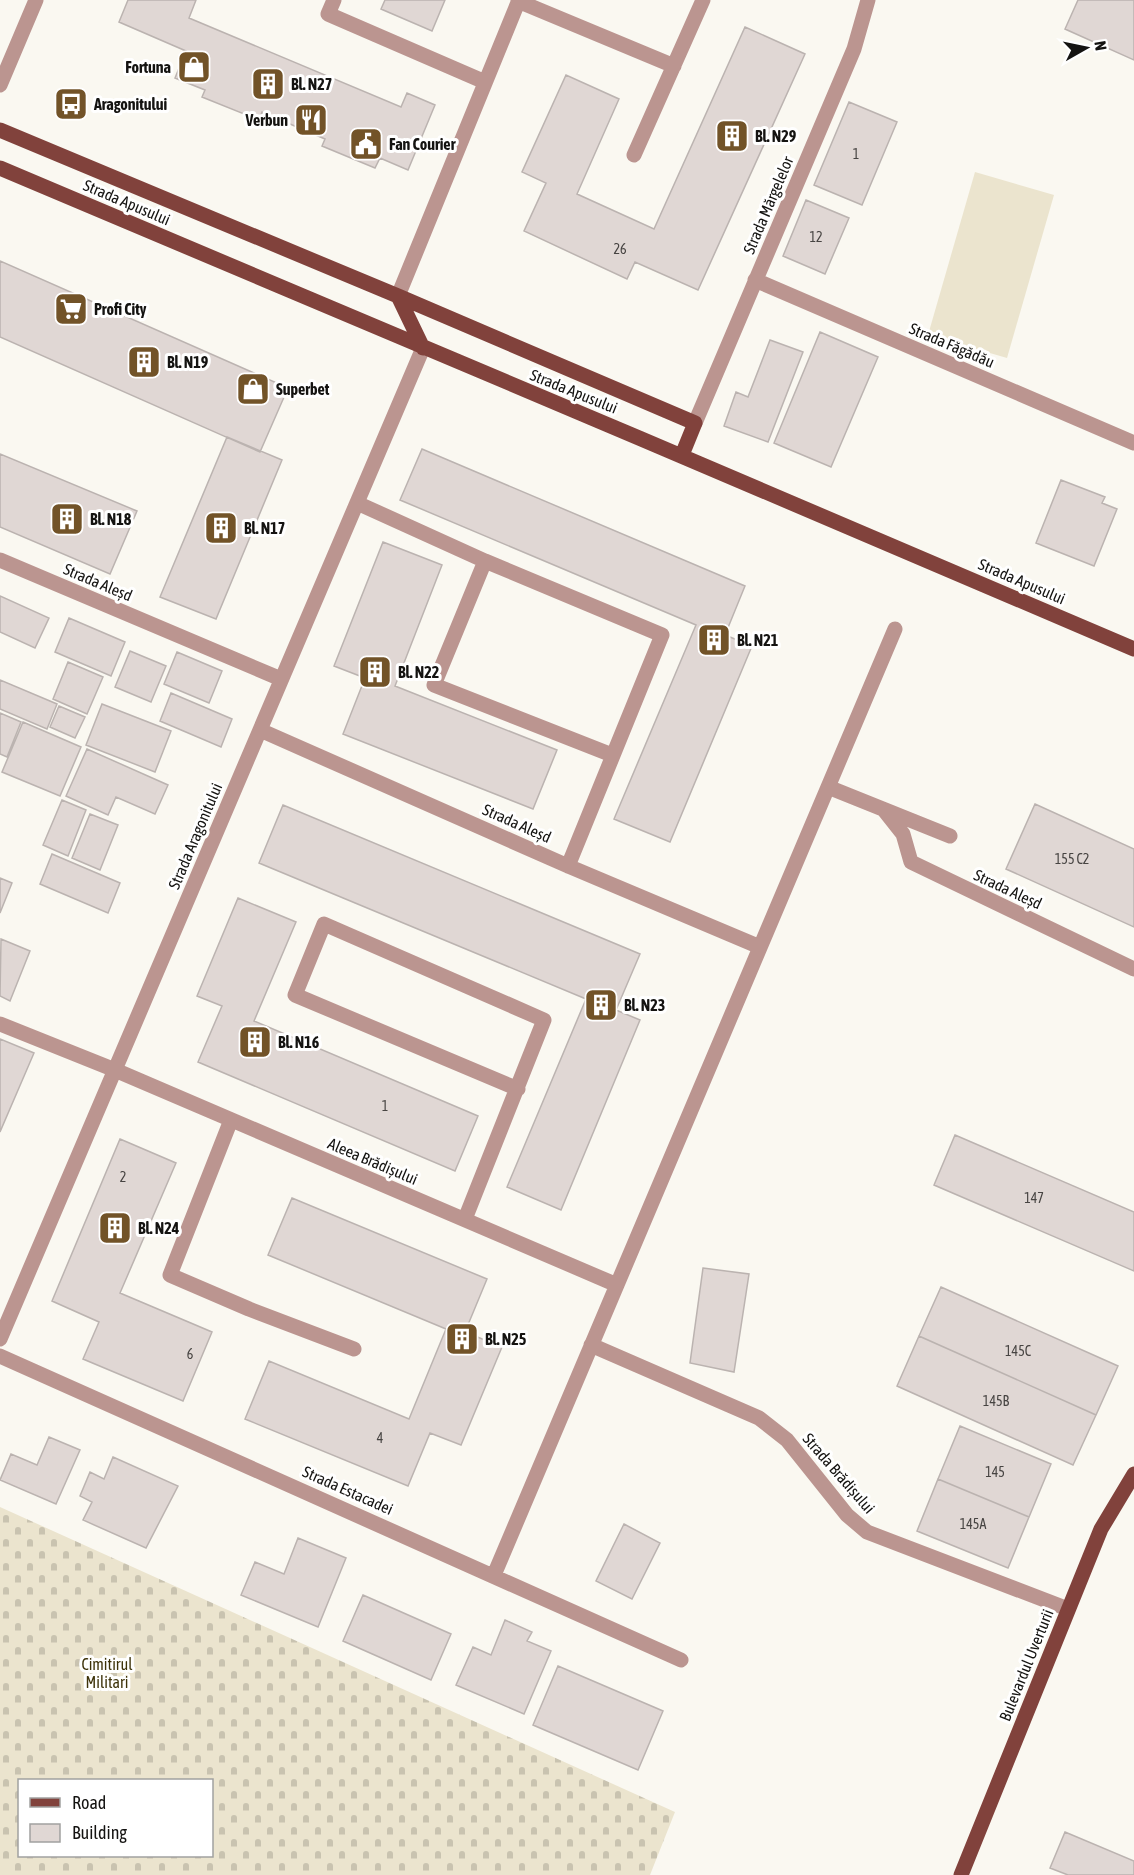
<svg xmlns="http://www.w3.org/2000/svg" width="1134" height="1875" font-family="'Asap Condensed',sans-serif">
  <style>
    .cemetery { fill: url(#cemetery-stones); fill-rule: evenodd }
    .garden { fill: #ebe4ce }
    .building { fill: #e0d7d4; stroke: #bbb3b0; stroke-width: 1.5 }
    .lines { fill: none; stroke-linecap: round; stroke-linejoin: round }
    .minor { stroke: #bb9590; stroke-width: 15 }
    .major { stroke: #81423c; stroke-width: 15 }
    .labels { text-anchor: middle; stroke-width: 6; stroke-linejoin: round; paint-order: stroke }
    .number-label { font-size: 14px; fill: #474442 }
    .poi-label { font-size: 16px; font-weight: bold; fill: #141311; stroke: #fff; text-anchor: start }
    .street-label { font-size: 16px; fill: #141311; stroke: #fff }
    .park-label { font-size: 16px; fill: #3d3209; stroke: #fff }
  </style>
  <defs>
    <pattern id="cemetery-stones" width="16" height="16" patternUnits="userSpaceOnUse" patternTransform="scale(1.5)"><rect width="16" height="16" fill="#ebe4ce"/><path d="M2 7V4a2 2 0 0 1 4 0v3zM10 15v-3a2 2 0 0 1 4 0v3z" fill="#c9c3b0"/></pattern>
  </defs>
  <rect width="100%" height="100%" fill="#faf8f1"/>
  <path class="cemetery" d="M0,1507L675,1812L650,1875H0ZM20,1780H212V1856H20Z"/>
  <path class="garden" d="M975,172L1054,195L1007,358L928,335Z"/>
  <path class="building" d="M128,0H196L189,18L401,107L407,93L435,105L408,170L380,158L375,168L322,146L325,139L262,112L259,120L202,97L205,90L175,78L186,51L119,22Z
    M385,0H445L432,31L381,9Z
    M1078,0H1134V60L1065,29Z
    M745,27L805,54L698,290L635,262L627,279L524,231L546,183L522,172L566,75L619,99L577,194L654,229Z
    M849,102L897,122L862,205L814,185Z
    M806,200L849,218L825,274L783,256Z
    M0,261L288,388L260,452L0,337Z
    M820,332L878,357L831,467L774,443Z
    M770,340L803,352L768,442L724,426L736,392L748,397Z
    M227,437L282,460L216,619L160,597Z
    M422,449L745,586L725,635L752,646L670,842L614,819L696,625L400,500Z
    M0,454L137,511L110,574L0,527Z
    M1061,480L1105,497L1102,503L1117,509L1094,566L1036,543Z
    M383,542L442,565L395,686L557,750L533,809L343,734L365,678L334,666Z
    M0,596L49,618L35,648L0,632Z
    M69,618L125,642L111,676L55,652Z
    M130,651L166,666L151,702L115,687Z
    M177,652L222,671L209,703L164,684Z
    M68,662L103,677L87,714L53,699Z
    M0,680L57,704L47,729L0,709Z
    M171,693L232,719L221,747L160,721Z
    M102,704L171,731L155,772L86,745Z
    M59,706L85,717L75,738L50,727Z
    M0,713L21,722L7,757L0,754Z
    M23,722L81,747L60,796L2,772Z
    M87,749L168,785L155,814L116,797L108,815L66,796Z
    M62,800L86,810L68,856L43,845Z
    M1035,804L1134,849V927L1006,869Z
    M283,805L640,954L616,1010L640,1020L561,1210L507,1187L586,999L259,863Z
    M90,814L118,825L100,870L72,858Z
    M52,854L120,883L108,913L40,884Z
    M0,878L12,883L0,913Z
    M238,898L296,922L254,1021L478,1116L455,1171L198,1062L222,1006L197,996Z
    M1,939L30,951L10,1001L0,996Z
    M0,1039L34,1053L0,1132Z
    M955,1135L1134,1212V1271L934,1185Z
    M120,1139L176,1163L120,1293L212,1332L183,1401L83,1359L99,1322L52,1301Z
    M292,1198L487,1279L465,1332L502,1347L461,1445L430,1433L408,1486L245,1419L269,1361L409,1419L446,1329L268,1255Z
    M703,1268L749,1274L734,1372L690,1363Z
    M941,1287L1118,1366L1096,1415L919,1336Z
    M919,1336L1096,1415L1073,1465L897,1386Z
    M960,1426L1051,1464L1029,1517L938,1479Z
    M49,1437L80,1450L56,1504L0,1480L11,1454L37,1465Z
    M113,1457L178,1486L146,1548L83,1520L92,1502L80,1496L90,1472L104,1479Z
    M938,1479L1029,1517L1008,1568L917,1531Z
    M624,1524L660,1543L632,1599L596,1581Z
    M298,1538L346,1558L318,1627L241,1595L255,1562L284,1574Z
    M363,1595L451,1634L431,1680L343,1641Z
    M505,1620L532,1632L527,1641L551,1651L524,1714L456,1685L473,1647L491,1655Z
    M558,1666L663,1711L638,1770L533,1725Z
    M1065,1832L1134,1861V1875H1068L1050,1868Z"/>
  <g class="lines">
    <path class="minor" d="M334,0L328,14L485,82
      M518,1L674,66
      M0,85L36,0
      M634,155L703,0
      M755,280L1134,443
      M398,296L519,0
      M695,423L854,49L868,0
      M357,503L485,561L662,635L568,866
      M0,560L281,679
      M485,561L434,685L612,755
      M260,730L568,866L760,947
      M828,787L950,836
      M884,810L903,834L911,862L1134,969
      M0,1024L115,1070L617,1285
      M231,1120L170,1275L249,1309L354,1349
      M465,1219L544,1020L324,924L295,995L518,1089
      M0,1339L423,348
      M591,1345L759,1418L787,1440L847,1515L867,1532L1068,1609
      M0,1356L681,1660
      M494,1575L895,629"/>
    <path class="major" d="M0,130L398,296L695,423L682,455
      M0,168C378,329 757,486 1134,649
      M398,296L423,348
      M961,1875L1101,1529L1134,1474"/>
  </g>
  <defs>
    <symbol id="shop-square" viewBox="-11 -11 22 22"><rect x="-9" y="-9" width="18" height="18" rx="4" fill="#725328" stroke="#fff"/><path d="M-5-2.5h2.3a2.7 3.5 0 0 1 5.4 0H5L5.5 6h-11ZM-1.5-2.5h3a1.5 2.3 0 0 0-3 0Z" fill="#fff"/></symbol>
    <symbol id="building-square" viewBox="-11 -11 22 22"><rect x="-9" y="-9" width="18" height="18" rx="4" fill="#725328" stroke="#fff"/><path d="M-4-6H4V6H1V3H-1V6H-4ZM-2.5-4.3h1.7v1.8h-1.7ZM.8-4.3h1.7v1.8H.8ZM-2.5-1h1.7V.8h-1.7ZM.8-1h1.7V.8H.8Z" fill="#fff"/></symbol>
    <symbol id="bus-square" viewBox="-11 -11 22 22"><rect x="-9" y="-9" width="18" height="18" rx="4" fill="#725328" stroke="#fff"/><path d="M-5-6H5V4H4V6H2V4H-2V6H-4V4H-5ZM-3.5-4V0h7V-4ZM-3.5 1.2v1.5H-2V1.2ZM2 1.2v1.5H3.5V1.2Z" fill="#fff"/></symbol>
    <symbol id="restaurant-square" viewBox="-11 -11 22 22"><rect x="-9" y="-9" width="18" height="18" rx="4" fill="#725328" stroke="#fff"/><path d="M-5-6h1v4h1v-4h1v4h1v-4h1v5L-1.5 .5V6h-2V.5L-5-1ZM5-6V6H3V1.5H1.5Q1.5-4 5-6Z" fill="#fff"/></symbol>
    <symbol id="civic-square" viewBox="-11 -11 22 22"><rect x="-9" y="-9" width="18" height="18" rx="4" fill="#725328" stroke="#fff"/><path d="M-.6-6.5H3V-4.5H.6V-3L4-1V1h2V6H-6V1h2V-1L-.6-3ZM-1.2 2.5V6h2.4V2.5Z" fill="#fff"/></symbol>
    <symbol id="supermarket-square" viewBox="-11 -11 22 22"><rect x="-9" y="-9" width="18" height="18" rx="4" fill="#725328" stroke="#fff"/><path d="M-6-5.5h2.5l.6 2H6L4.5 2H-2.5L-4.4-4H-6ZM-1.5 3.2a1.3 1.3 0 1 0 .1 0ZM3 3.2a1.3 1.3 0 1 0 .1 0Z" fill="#fff"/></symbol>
  </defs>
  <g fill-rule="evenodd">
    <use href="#shop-square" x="175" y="48" width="38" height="38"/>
    <use href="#building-square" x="249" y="65" width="38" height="38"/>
    <use href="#bus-square" x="52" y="85" width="38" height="38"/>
    <use href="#restaurant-square" x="292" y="101" width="38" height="38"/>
    <use href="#building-square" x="713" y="117" width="38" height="38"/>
    <use href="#civic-square" x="347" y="125" width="38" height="38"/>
    <use href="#supermarket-square" x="52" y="290" width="38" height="38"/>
    <use href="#building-square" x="125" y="343" width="38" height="38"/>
    <use href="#shop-square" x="234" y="370" width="38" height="38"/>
    <use href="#building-square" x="48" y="500" width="38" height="38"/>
    <use href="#building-square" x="202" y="509" width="38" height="38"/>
    <use href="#building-square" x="695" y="621" width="38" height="38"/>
    <use href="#building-square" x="356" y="653" width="38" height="38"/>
    <use href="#building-square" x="582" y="986" width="38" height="38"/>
    <use href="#building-square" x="236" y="1023" width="38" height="38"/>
    <use href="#building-square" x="96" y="1209" width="38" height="38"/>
    <use href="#building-square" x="443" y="1320" width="38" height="38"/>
  </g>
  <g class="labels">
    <g class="number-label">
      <text x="856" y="159">1</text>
      <text x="816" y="242">12</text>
      <text x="620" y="254">26</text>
      <text x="1072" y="864">155 C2</text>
      <text x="385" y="1111">1</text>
      <text x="123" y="1182">2</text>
      <text x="1034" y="1203">147</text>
      <text x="1018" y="1356">145C</text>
      <text x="190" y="1359">6</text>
      <text x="996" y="1406">145B</text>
      <text x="380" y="1443">4</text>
      <text x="995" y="1477">145</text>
      <text x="973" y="1529">145A</text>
    </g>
    <g class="poi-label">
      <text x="171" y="73" text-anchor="end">Fortuna</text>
      <text x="291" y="90">Bl. N27</text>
      <text x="94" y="110">Aragonitului</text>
      <text x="288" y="126" text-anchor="end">Verbun</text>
      <text x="755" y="142">Bl. N29</text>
      <text x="389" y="150">Fan Courier</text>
      <text x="94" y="315">Profi City</text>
      <text x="167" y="368">Bl. N19</text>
      <text x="276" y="395">Superbet</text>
      <text x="90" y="525">Bl. N18</text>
      <text x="244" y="534">Bl. N17</text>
      <text x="737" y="646">Bl. N21</text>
      <text x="398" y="678">Bl. N22</text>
      <text x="624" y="1011">Bl. N23</text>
      <text x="278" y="1048">Bl. N16</text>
      <text x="138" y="1234">Bl. N24</text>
      <text x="485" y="1345">Bl. N25</text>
    </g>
    <g class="street-label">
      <text transform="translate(127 202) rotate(23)" y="6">Strada Apusului</text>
      <text transform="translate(768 205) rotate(-67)" y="6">Strada Mărgelelor</text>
      <text transform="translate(952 345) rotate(23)" y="6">Strada Făgădău</text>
      <text transform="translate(574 391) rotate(22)" y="6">Strada Apusului</text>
      <text transform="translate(1022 581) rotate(23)" y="6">Strada Apusului</text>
      <text transform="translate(98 582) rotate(23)" y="6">Strada Aleșd</text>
      <text transform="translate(517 823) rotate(24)" y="6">Strada Aleșd</text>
      <text transform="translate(195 836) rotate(-67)" y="6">Strada Aragonitului</text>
      <text transform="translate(1008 889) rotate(25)" y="6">Strada Aleșd</text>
      <text transform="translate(373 1161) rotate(23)" y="6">Aleea Brădișului</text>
      <text transform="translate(839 1473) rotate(49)" y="6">Strada Brădișului</text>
      <text transform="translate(348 1490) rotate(24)" y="6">Strada Estacadei</text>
      <text transform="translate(1026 1665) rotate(-68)" y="6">Bulevardul Uverturii</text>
    </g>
    <g class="park-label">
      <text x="107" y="1670">Cimitirul<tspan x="107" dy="18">Militari</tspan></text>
    </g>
  </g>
  <rect x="18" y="1779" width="195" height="78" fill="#ffffff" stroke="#a1a1a0" stroke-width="1.5"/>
  <rect x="30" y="1798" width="30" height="9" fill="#81423c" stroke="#a1a1a0" stroke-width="1.5"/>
  <text x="72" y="1809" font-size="18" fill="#141311">Road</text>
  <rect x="30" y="1824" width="30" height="18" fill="#e0d7d4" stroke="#a1a1a0" stroke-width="1.5"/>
  <text x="72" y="1839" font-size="18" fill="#141311">Building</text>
  <g transform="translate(1086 48) rotate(81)" stroke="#ffffff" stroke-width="4.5" paint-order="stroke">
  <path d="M0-4.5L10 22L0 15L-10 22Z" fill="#141311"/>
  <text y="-9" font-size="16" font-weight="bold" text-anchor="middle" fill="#141311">N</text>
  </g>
</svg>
